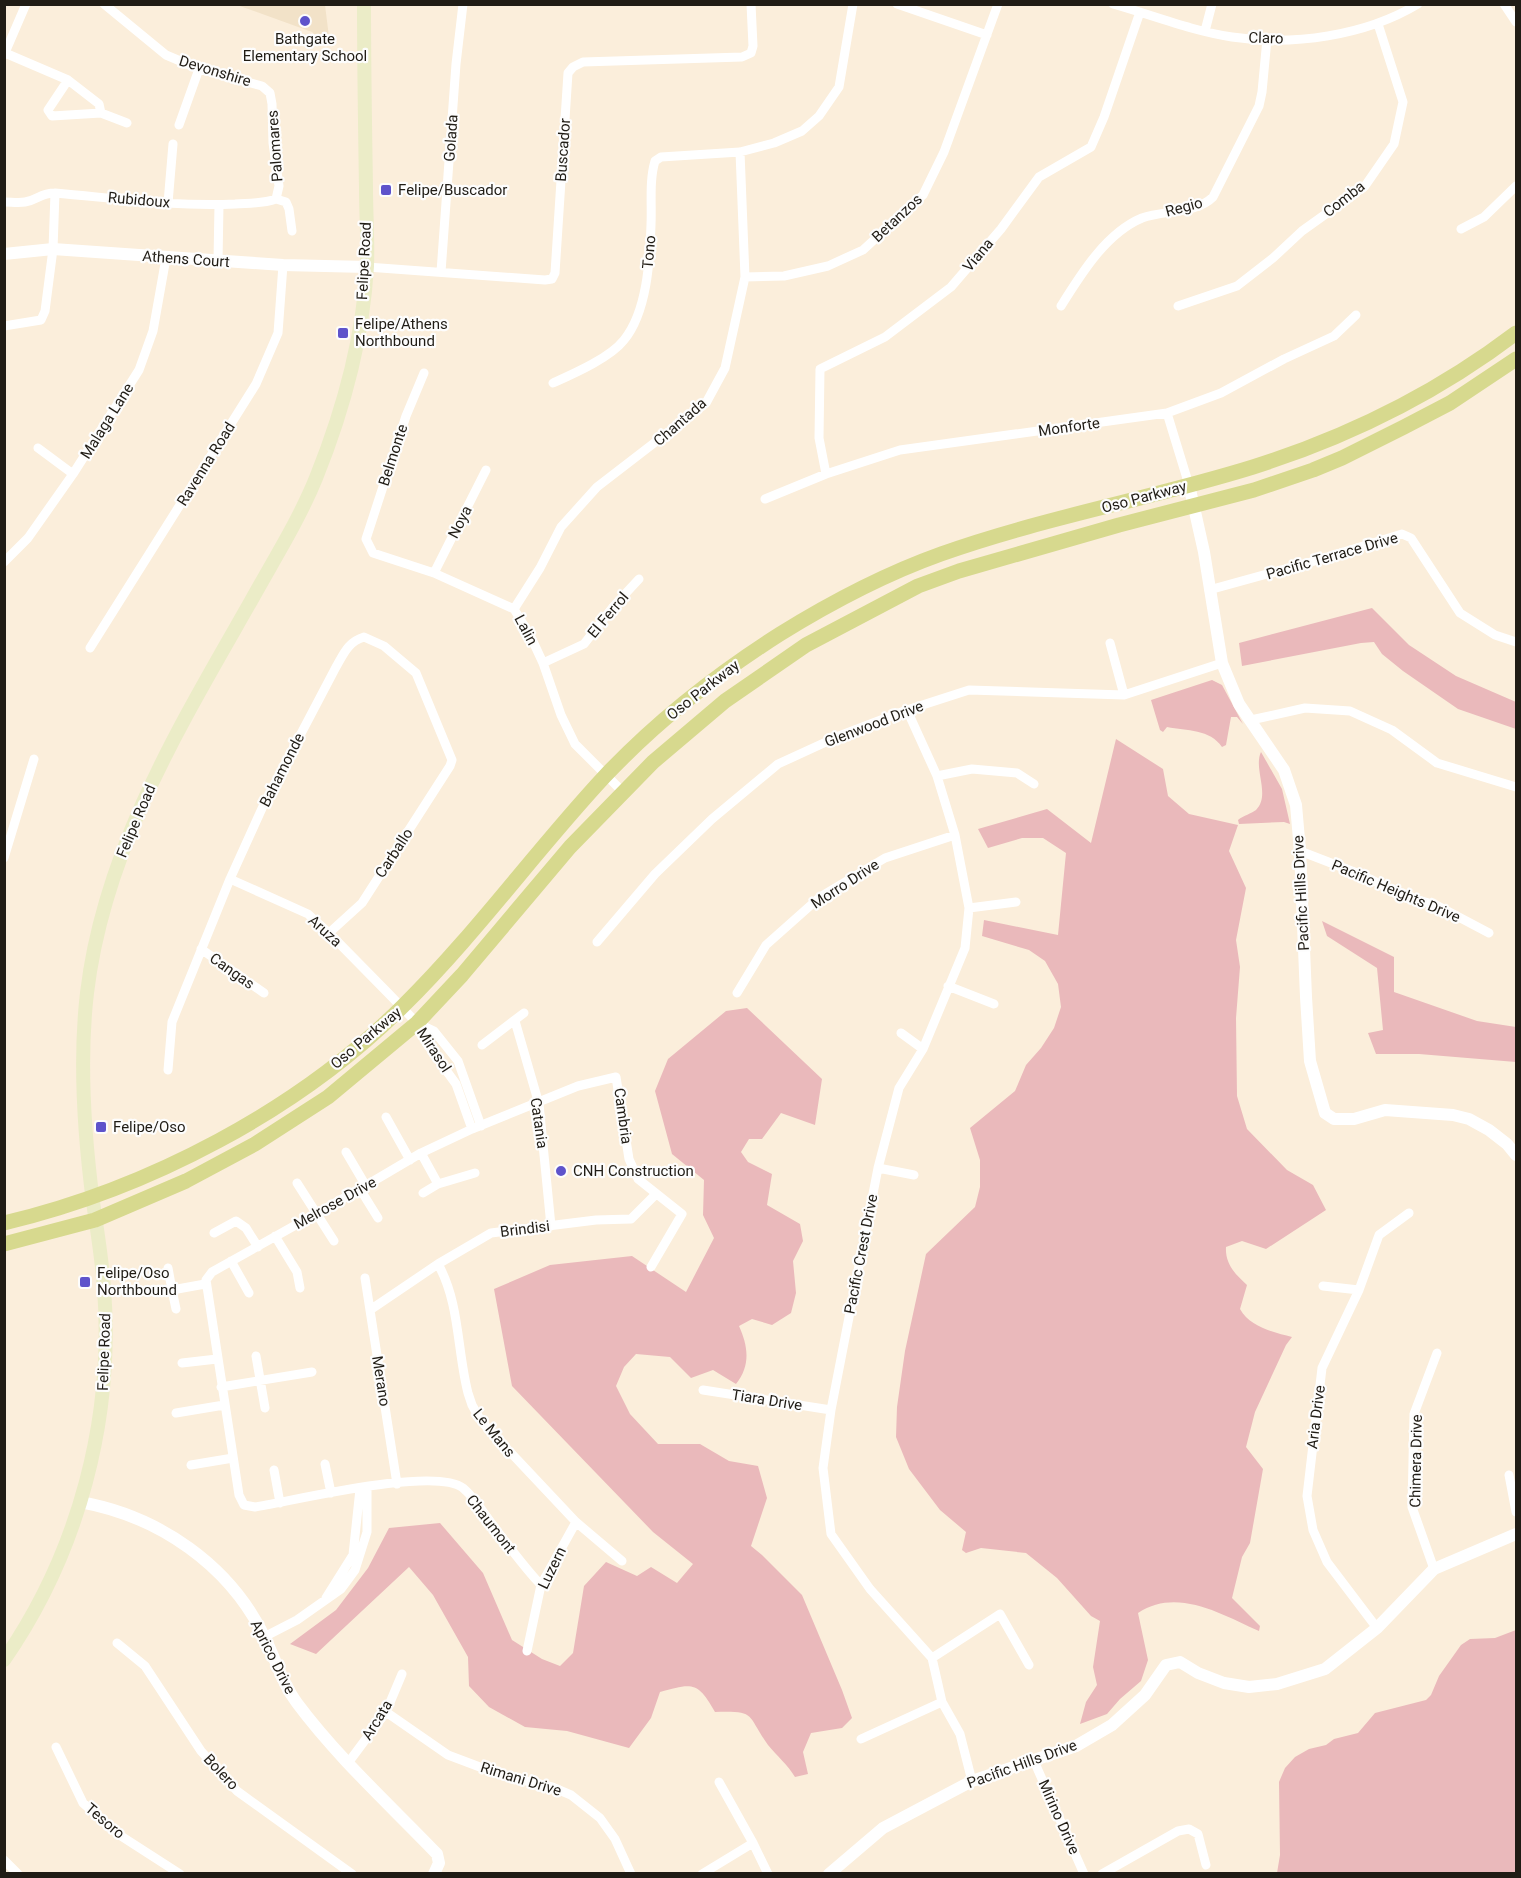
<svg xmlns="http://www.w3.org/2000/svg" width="1521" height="1878" font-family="Roboto,sans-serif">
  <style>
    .built { fill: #f2e2c8 }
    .green { fill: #eab9bb }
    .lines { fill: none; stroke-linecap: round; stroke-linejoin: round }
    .minor { stroke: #fff; stroke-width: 9 }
    .tertiary { stroke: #fff; stroke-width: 12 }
    .secondary { stroke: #ebecc7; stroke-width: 14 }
    .primary { stroke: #d7d98e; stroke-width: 15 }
    .poi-dot { fill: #5e53cb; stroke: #fdfdfd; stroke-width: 2 }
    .labels { text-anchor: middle; stroke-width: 4.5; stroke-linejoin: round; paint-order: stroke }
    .street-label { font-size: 15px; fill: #201c15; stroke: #fdfdfd }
    .poi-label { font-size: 15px; fill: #201c15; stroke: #fdfdfd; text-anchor: start }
  </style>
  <rect width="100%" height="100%" fill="#fbeedb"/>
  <path class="built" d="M237,5H325L329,37L319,39L312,32Z"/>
  <path class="green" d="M1372,608L1409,645L1456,676L1516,702V729L1458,709L1403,671L1382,654L1374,642L1361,643L1242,666L1239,643Z
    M1212,680L1222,685L1243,724L1237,717H1231L1226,745L1222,747C1210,729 1187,731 1167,727L1163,732L1160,730L1151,700Z
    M1116,739L1163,769L1168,796L1189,814L1238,825L1229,851L1246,888L1236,940L1240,967L1236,1018L1237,1096L1247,1129L1287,1170L1313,1185L1326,1210L1266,1249L1242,1241L1226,1247C1225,1264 1235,1274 1247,1285L1240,1309C1250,1327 1273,1332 1292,1337L1286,1345L1255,1412L1246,1447L1263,1469L1250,1543L1242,1557L1232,1598L1260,1626L1259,1631C1221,1614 1177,1587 1138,1613L1148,1660L1141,1681L1120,1699L1107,1714L1080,1724L1086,1702L1097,1685L1093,1667L1100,1621L1091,1616L1057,1578L1026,1553L981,1548L966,1553L962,1550L966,1532L940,1510L909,1469L896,1437L897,1407L905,1351L926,1254L975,1207L980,1187V1160L970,1128L1015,1091L1026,1065L1041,1048L1054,1028L1061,1007L1058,984L1045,961L1029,950L982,936L984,920L1058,935L1066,853L1043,838H1022L988,848L978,829L1047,809L1091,843Z
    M1261,752L1282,789L1290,824L1284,822L1239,824L1238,820C1244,815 1251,814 1256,810C1271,795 1253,769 1261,752Z
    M1322,921L1394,957V992L1477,1021L1516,1027V1062L1419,1054H1376L1368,1033L1383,1030L1377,968L1327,936Z
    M747,1008L822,1079L815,1125L781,1113L762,1139H749L741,1152L748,1162L772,1174L767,1205L800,1224L803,1241L793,1261L796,1293L791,1313L772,1325L752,1319L739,1326C748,1346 751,1365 736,1384L713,1370L691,1378L670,1357L636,1354L624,1367L616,1386L630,1414L658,1444H700L729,1461L758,1466L767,1498L751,1546L762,1555L802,1595L842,1690L852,1718L842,1728L811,1733L803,1752L808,1774L795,1777C788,1765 777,1756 768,1745C746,1714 757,1711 715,1712C698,1681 692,1683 660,1692L651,1718L629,1748L567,1731L525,1727L489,1707L469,1686L468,1657L433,1595L409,1567L316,1654L290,1644L336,1610L368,1568L389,1528L440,1523L483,1573L512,1640L542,1659L560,1666L573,1653L584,1586L606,1562L637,1576L651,1567L677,1583L693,1564L653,1532L512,1386L494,1289L550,1265L632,1256L686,1292L714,1238L703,1215L704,1180L672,1154L655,1091L668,1059L726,1011Z
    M1516,1630V1873H1277L1280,1855L1279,1782L1285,1768L1295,1757L1309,1749L1326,1745L1334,1739L1358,1733L1375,1713L1426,1700L1431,1695L1439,1676L1461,1645L1470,1639L1495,1638Z"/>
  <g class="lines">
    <path class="minor" d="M104,4L166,55L199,69L262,86L270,93L272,104L273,143L279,186L276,199
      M897,4L987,35
      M1113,4C1152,15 1192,31 1232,37C1293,46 1365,36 1418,4
      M1504,4L1516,22
      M1205,31L1212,4
      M5,53L68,80L99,104L101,113
      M4,55L26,4
      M68,80L48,110L52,116L101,113L127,123
      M179,125L199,69
      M276,199L286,202L289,209L292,231
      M4,202C11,202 19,203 25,202C38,200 40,193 55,193C114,198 174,207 235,204C249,203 262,204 276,199
      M168,203L173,144
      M1461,229L1484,217L1516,186
      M218,261L219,205
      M367,267L545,280L552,279L555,273L568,73L573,67L583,62L742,57L751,53L753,46L751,4
      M441,272L456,64L463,4
      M745,277L784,276L828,266L863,250L923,195L944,152L998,4
      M1061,306C1081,274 1106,233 1142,218C1164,210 1196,214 1213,197L1259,106L1262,92L1267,39
      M1178,306L1237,286L1273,258L1302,231L1365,186L1394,144L1403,102L1378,24
      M4,326L41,320L45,311L53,249L55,193
      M424,373L406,416L366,539L373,553L434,573L514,609L530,635L543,663L561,715L575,744L623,792
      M553,383C573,374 610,358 624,340C647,312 650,260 651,225C652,204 649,181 655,161L661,157L740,152L774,143L802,131L819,116L839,87L853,4
      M1167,413L1189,485
      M38,448L73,474
      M826,474L819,438L820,369L885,337L951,287L1001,229L1039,177L1091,147L1104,117L1140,12
      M765,499L826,474L900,450L1167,413L1221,393L1284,359L1334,336L1356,315
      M4,562L28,538L73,474L139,370L153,331L166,258
      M434,573L486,470
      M1209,590L1318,560L1402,534L1411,538L1460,613L1495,635L1516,642
      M514,609L540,568L561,527L597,487L706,403L725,368L745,277L740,152
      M1110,643L1124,695
      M90,648L256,384L278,333L283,265
      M543,663L584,644L613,607L639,579
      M907,710L937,776L955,835L969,908L965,948L923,1049L899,1088L878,1168L831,1410L823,1468L831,1534L870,1589L932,1658L942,1702L960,1734L972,1781
      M1251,720L1305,708L1350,711L1392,730L1437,763L1516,787
      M937,776L972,769L1017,773L1034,784
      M1300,851L1362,875L1404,896L1436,905L1489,933
      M4,858L34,759
      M230,879L308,914L329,933L388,993L417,1023L427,1044L456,1084L472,1129
      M969,908L1016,902
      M597,942L655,874L712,819L778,764L839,736L907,710L969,690L1124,695L1222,663
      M201,949L264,993
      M948,986L994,1004
      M737,993L766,945L820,897L885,858L955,835
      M515,1021L539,1104L551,1226
      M417,1023L434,1031L458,1061L481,1126
      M901,1033L923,1049
      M482,1045L524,1013
      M168,1070L172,1022L230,879L264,804L336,667C344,653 348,642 364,637L384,646L416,673L452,760L450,766L362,903L329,933
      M386,1117L410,1160
      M346,1152L366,1186
      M421,1153L438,1184L475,1173
      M878,1168L914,1175
      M297,1183L334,1241
      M360,1189L378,1218
      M423,1193L438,1184
      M214,1233L236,1221L246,1228L258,1247
      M275,1236L297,1272L300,1288
      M231,1261L249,1293
      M438,1264C460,1303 457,1351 468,1393L472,1405L481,1421L576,1522L622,1561
      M168,1268L172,1290
      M365,1278L397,1484
      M1323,1286L1359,1290
      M176,1309L172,1290L205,1284
      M370,1310L438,1264L491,1233L596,1220L631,1219L656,1194
      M256,1356L265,1408
      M182,1363L217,1359
      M221,1387L312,1372
      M703,1390L831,1410
      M176,1413L224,1405
      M325,1464L331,1493
      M191,1465L233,1458
      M274,1470L280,1503
      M1509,1475L1516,1512
      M1434,1569L1412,1507L1414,1414L1437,1353
      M541,1585C523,1566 508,1545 492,1524C483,1512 475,1498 463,1488C435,1466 293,1501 255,1507L244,1505L239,1495L206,1280L212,1272L360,1189L421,1153L472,1129L578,1086L616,1077L629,1159L638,1179L682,1214L651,1267
      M326,1598L353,1555L360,1489
      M1377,1628L1327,1562L1313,1530L1307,1496L1322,1368L1359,1290L1379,1235L1409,1213
      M264,1637L297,1620L341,1589L355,1570L367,1532V1488
      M117,1643L145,1666L201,1751L237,1791L352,1874
      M527,1651L541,1585L576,1522
      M932,1658L1000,1614L1029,1665
      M386,1712L448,1755L501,1775L552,1787L571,1795L600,1818L615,1839L631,1874
      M861,1739L942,1702
      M56,1747L83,1803L121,1836L180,1874
      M1034,1761L1084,1874
      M348,1763L386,1712L402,1674
      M719,1782L753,1843L768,1874
      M4,1860L18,1874
      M702,1874L753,1843
      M1102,1874L1178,1831L1189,1829L1198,1834L1206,1865"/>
    <path class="tertiary" d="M4,254L53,249L283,265L367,267
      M1189,485L1204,552L1222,663L1239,704L1284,770L1296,805L1300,851L1306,997L1310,1061L1325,1113L1334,1119H1354L1385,1110L1453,1115L1469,1119L1489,1130L1507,1144L1516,1155
      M80,1502C159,1516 230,1565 265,1638C276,1660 282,1683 297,1703C338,1758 390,1805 437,1854L439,1863L434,1874
      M829,1874L883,1828L972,1781L1076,1746L1112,1725L1145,1695L1166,1665L1180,1662L1198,1673L1224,1683L1249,1687L1277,1684L1325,1669L1377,1628L1434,1569L1516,1534"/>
    <path class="secondary" d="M4,1660C79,1552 114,1418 104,1288C102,1259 97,1230 93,1202C84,1133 79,1061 87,993C104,849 181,724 251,601C273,561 299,520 316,478C343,411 363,339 367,266C368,240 366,214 366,188C365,127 364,66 364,4"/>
    <path class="primary" d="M4,1223C148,1189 299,1110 403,1006C476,934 536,850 605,776C656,722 717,674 780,634C830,603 885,574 941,554C1042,518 1150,499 1253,467C1348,437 1437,393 1516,333
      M4,1244L95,1220L186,1181L255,1144L328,1097L417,1023L462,975L570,847L653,762L725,701L806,645L918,586L959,571L1119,525L1254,490L1313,470L1342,458L1404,427L1450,403L1516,359"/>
  </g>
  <g class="poi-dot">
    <circle cx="305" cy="21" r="6"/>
    <rect x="380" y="184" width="12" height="12" rx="3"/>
    <rect x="337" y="327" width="12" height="12" rx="3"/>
    <rect x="95" y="1121" width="12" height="12" rx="3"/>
    <circle cx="561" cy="1171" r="6"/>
    <rect x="79" y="1276" width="12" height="12" rx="3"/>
  </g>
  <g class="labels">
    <g class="street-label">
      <text transform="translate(1266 38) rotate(2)" y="5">Claro</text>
      <text transform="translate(215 71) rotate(17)" y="5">Devonshire</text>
      <text transform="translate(451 138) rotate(-86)" y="5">Golada</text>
      <text transform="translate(275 146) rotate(-94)" y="5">Palomares</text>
      <text transform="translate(563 150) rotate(-86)" y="5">Buscador</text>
      <text transform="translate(1344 199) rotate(-38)" y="5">Comba</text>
      <text transform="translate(139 200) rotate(5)" y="5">Rubidoux</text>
      <text transform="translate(1184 207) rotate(-15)" y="5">Regio</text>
      <text transform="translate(897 218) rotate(-43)" y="5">Betanzos</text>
      <text transform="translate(649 252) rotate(-85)" y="5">Tono</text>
      <text transform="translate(978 255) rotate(-50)" y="5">Viana</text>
      <text transform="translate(186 259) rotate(4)" y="5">Athens Court</text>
      <text transform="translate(364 261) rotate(-87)" y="5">Felipe Road</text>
      <text transform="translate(107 421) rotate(-58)" y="5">Malaga Lane</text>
      <text transform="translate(680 422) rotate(-41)" y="5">Chantada</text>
      <text transform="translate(1069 427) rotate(-8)" y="5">Monforte</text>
      <text transform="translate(393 455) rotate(-72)" y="5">Belmonte</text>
      <text transform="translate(206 464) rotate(-58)" y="5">Ravenna Road</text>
      <text transform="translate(1144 497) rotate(-15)" y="5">Oso Parkway</text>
      <text transform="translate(460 522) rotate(-63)" y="5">Noya</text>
      <text transform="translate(1332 556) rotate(-16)" y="5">Pacific Terrace Drive</text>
      <text transform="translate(608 615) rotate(-50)" y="5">El Ferrol</text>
      <text transform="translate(526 630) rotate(62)" y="5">Lalin</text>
      <text transform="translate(703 690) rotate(-38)" y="5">Oso Parkway</text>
      <text transform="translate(874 724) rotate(-21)" y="5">Glenwood Drive</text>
      <text transform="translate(282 770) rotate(-63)" y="5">Bahamonde</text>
      <text transform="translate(136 821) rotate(-67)" y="5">Felipe Road</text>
      <text transform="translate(394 853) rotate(-57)" y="5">Carballo</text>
      <text transform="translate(845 884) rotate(-33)" y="5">Morro Drive</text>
      <text transform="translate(1396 891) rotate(23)" y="5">Pacific Heights Drive</text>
      <text transform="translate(1301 893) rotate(-93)" y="5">Pacific Hills Drive</text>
      <text transform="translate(325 931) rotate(42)" y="5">Aruza</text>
      <text transform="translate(232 971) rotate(35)" y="5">Cangas</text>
      <text transform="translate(366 1038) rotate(-40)" y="5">Oso Parkway</text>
      <text transform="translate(434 1050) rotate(57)" y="5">Mirasol</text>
      <text transform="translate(623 1116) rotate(82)" y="5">Cambria</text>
      <text transform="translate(539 1123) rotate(82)" y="5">Catania</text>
      <text transform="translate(335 1203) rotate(-29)" y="5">Melrose Drive</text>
      <text transform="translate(525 1229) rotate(-7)" y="5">Brindisi</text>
      <text transform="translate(861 1254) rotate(-79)" y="5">Pacific Crest Drive</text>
      <text transform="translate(104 1352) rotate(-88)" y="5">Felipe Road</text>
      <text transform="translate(381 1381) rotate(81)" y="5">Merano</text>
      <text transform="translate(767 1400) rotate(9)" y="5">Tiara Drive</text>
      <text transform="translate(1316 1417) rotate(-83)" y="5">Aria Drive</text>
      <text transform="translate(494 1433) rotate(51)" y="5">Le Mans</text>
      <text transform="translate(1416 1461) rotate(-89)" y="5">Chimera Drive</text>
      <text transform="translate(491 1524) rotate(52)" y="5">Chaumont</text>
      <text transform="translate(552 1568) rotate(-64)" y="5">Luzern</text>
      <text transform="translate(273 1657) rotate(63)" y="5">Aprico Drive</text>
      <text transform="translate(377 1720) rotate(-58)" y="5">Arcata</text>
      <text transform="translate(1022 1764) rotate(-20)" y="5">Pacific Hills Drive</text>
      <text transform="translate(221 1772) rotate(47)" y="5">Bolero</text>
      <text transform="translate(521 1779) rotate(17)" y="5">Rimani Drive</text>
      <text transform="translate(1059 1817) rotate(66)" y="5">Mirino Drive</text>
      <text transform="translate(105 1821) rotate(40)" y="5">Tesoro</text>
    </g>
    <g class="poi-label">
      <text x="305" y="44" text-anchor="middle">Bathgate<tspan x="305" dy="17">Elementary School</tspan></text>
      <text x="398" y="195">Felipe/Buscador</text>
      <text x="355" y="329">Felipe/Athens<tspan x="355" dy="17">Northbound</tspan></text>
      <text x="113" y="1132">Felipe/Oso</text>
      <text x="573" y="1176">CNH Construction</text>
      <text x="97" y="1278">Felipe/Oso<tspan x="97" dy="17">Northbound</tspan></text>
    </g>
  </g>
  <rect width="1521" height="1878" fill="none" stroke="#201c15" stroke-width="12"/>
</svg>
